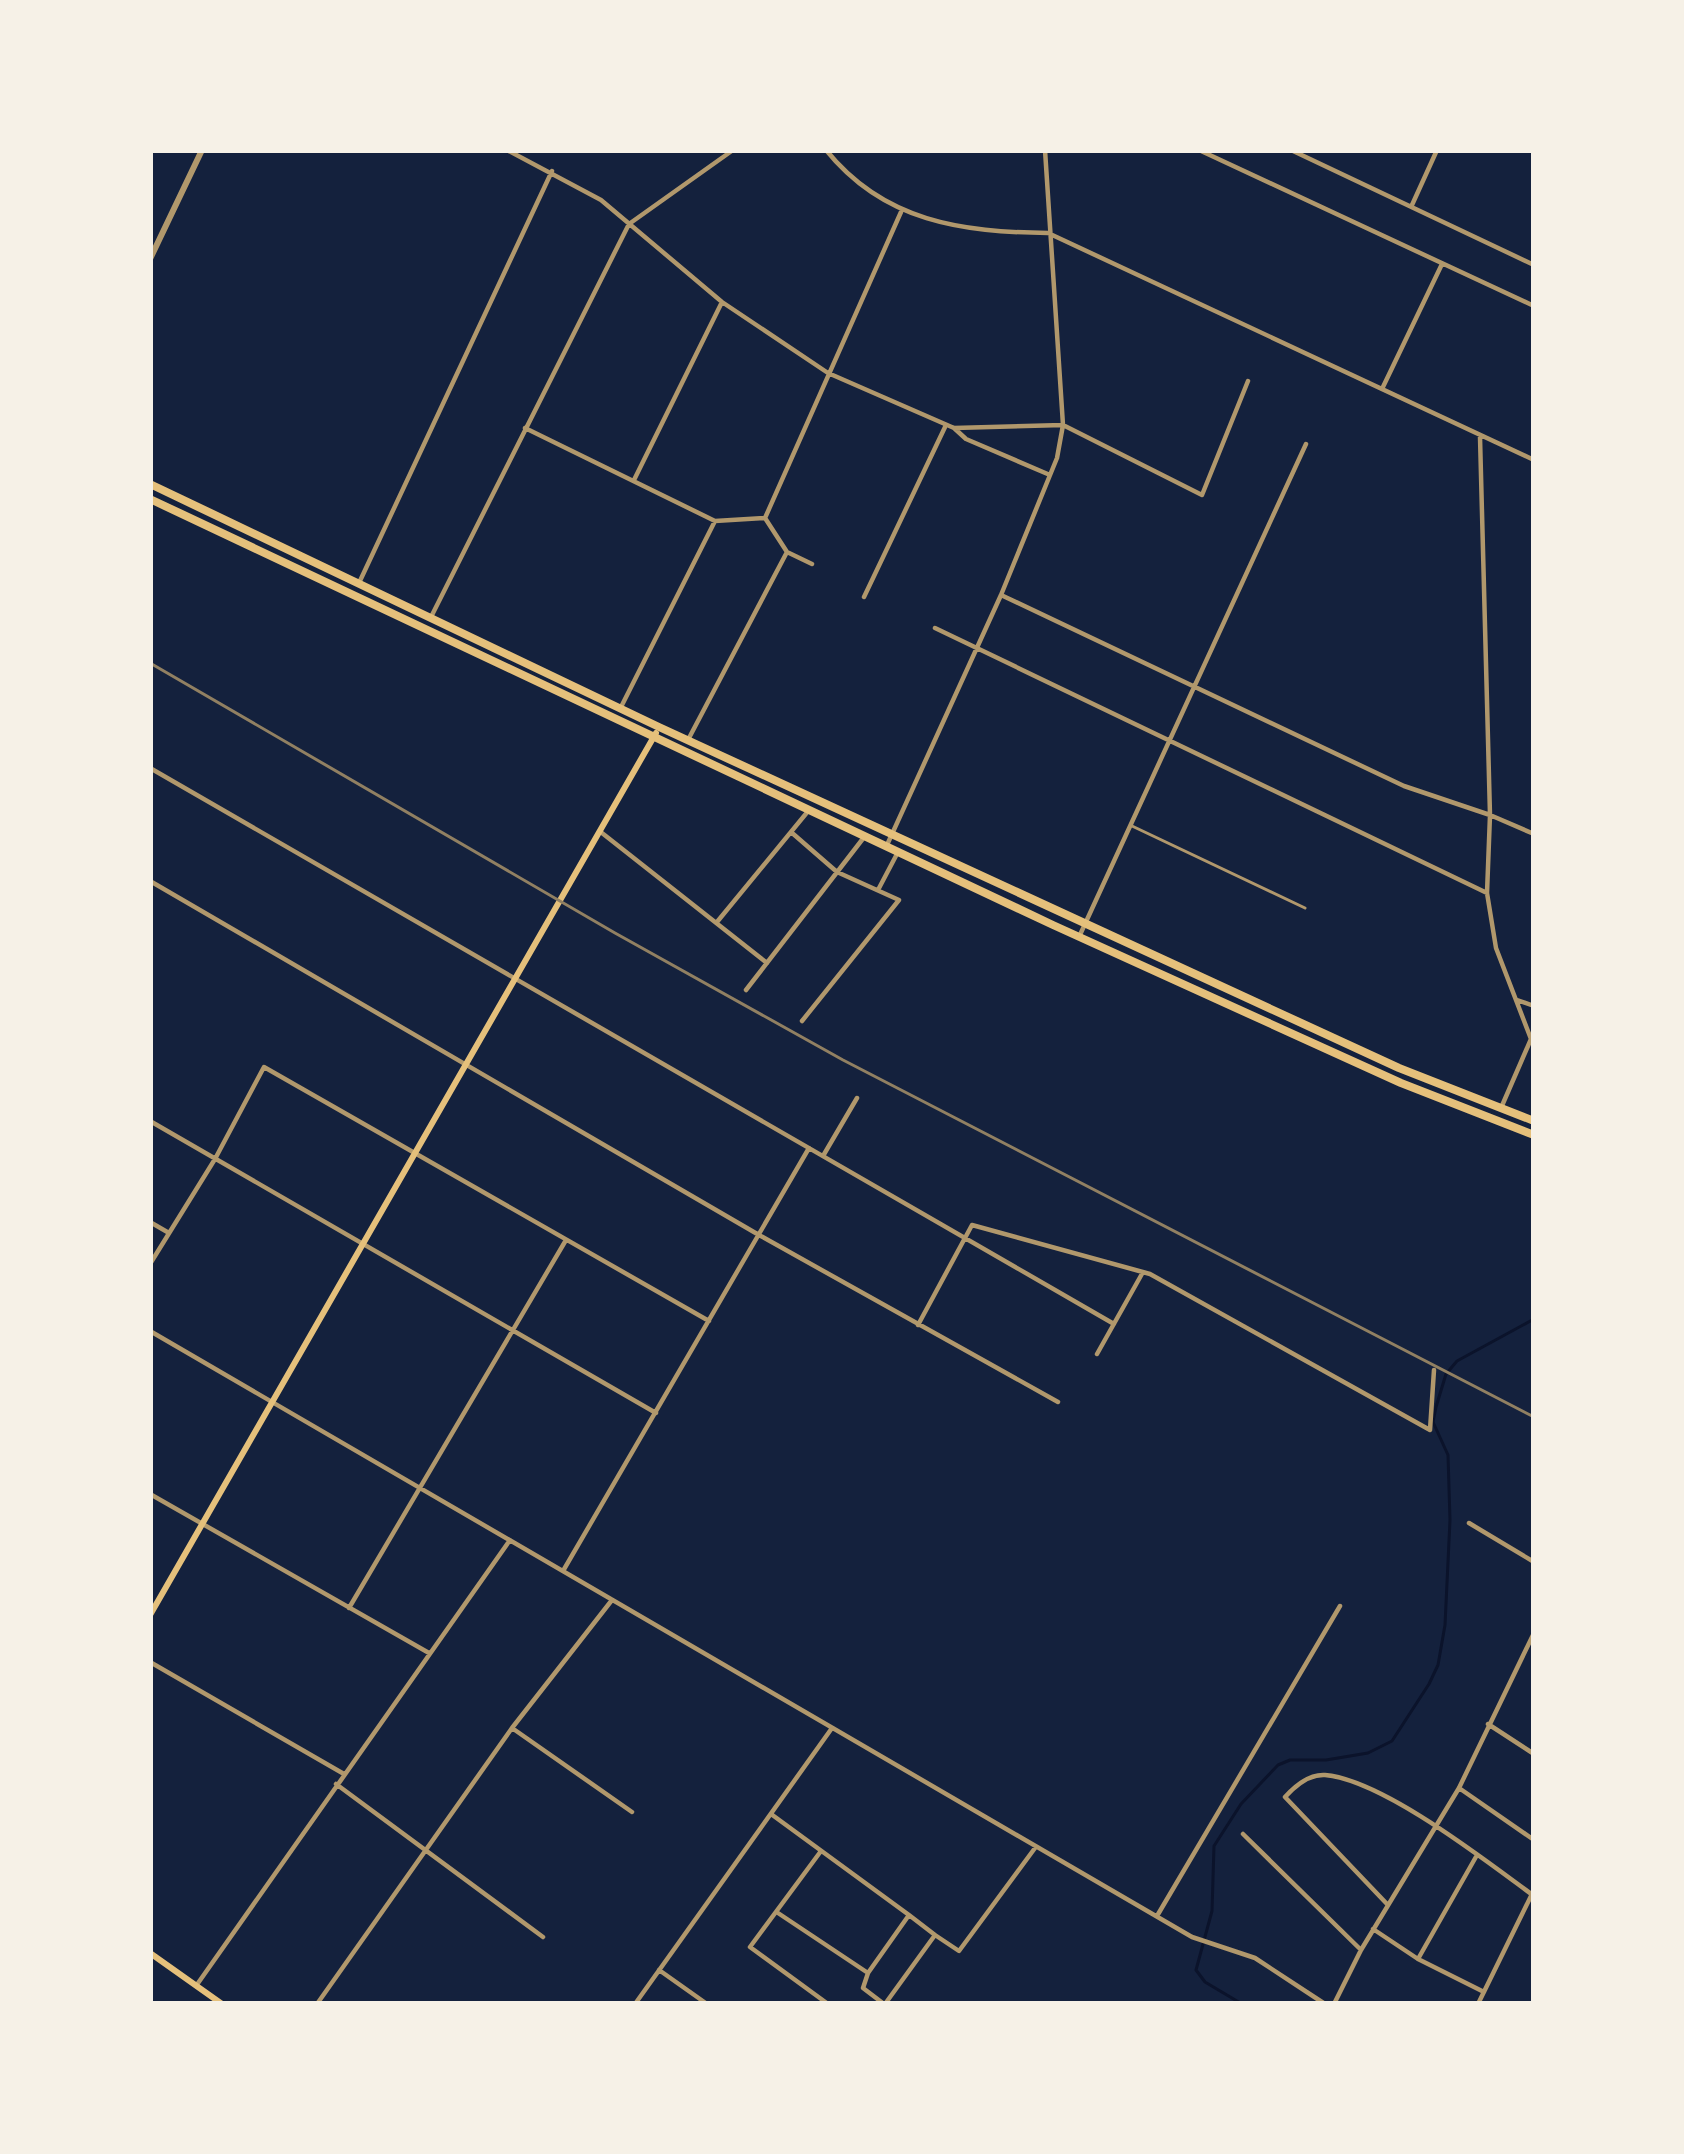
<svg xmlns="http://www.w3.org/2000/svg" width="1684" height="2154" font-family="'Nunito Sans',sans-serif">
  <style>
    .lines { fill: none; stroke-linecap: round; stroke-linejoin: round }
    .stream { stroke: #0b132b; stroke-width: 3 }
    .service { stroke: #b1986c; stroke-width: 3 }
    .minor { stroke: #b1986c; stroke-width: 4.5 }
    .tertiary { stroke: #b1986c; stroke-width: 6 }
    .secondary { stroke: #e5c07b; stroke-width: 6 }
    .primary { stroke: #e5c07b; stroke-width: 8 }
    .rail { stroke: #918062; stroke-width: 3 }
  </style>
  <rect width="100%" height="100%" fill="#14213d"/>
  <g class="lines">
    <path class="stream" d="M1242,2004L1205,1982L1196,1970L1212,1911L1214,1846L1241,1804L1278,1765L1290,1760H1326L1368,1753L1392,1741L1429,1684L1438,1665L1445,1625L1450,1520L1448,1455L1433,1422L1436,1407L1446,1374L1457,1361L1534,1319"/>
    <path class="service" d="M1132,826L1305,908"/>
    <path class="minor" d="M507,150L601,200L722,302L828,373L954,428L1063,425L1202,495L1248,381
      M826,150C884,222 962,232 1048,233L1534,460
      M1199,150L1534,306
      M1291,150L1534,265
      M1412,205L1437,150
      M1382,389L1442,264
      M525,428L715,521L765,518L787,552L812,564
      M954,428L966,439L1050,475
      M1480,437L1490,815L1487,893L1496,948L1531,1039L1501,1108
      M634,480L722,302
      M765,518L901,212
      M359,583L552,171
      M1001,595L1404,786L1490,815L1534,834
      M864,597L946,425
      M431,617L629,224L733,150
      M935,628L1487,893
      M621,707L715,521
      M689,738L787,552
      M150,768L1114,1324
      M791,832L837,872L899,900L802,1021
      M602,833L767,963
      M887,845L1001,595L1057,458L1063,425L1045,150
      M150,881L759,1235L1058,1402
      M878,890L898,852
      M717,922L809,810
      M1079,937L1306,444
      M746,990L865,836
      M1517,1000L1534,1006
      M150,1121L656,1413
      M823,1156L857,1098
      M150,1222L169,1233
      M150,1264L215,1159L264,1067L709,1321
      M918,1325L972,1225L1150,1274L1430,1430L1434,1370
      M150,1331L1192,1937L1255,1958L1325,2004
      M1097,1354L1143,1272
      M150,1494L429,1653
      M1469,1523L1534,1562
      M563,1571L809,1148
      M349,1608L566,1240
      M150,1662L344,1774
      M1488,1724L1534,1754
      M512,1728L632,1812
      M336,1784L543,1937
      M1459,1788L1534,1840
      M771,1814L909,1915L868,1973L863,1988L884,2004
      M1243,1834L1359,1948
      M821,1851L750,1947L828,2004
      M1387,1904L1285,1797C1295,1786 1310,1774 1325,1775C1383,1780 1486,1861 1534,1896
      M778,1913L868,1973
      M1157,1916L1340,1606
      M1373,1929L1418,1959L1484,1992
      M935,1935L959,1951L1035,1848
      M1418,1959L1477,1855
      M659,1970L707,2004
      M196,1986L510,1540
      M317,2004L512,1728L612,1600
      M635,2004L832,1728
      M885,2004L935,1935L909,1915
      M1334,2004L1361,1950L1459,1788L1534,1633
      M1478,2004L1531,1896"/>
    <path class="tertiary" d="M150,259L202,150"/>
    <path class="secondary" d="M150,1615L656,733
      M150,1953L222,2004"/>
    <path class="primary" d="M150,484L659,727L1399,1068L1534,1121
      M150,499L1053,925L1401,1083L1534,1135"/>
    <path class="rail" d="M150,663L615,933L843,1060L1534,1417"/>
  </g>
  <rect width="1684" height="2154" fill="none" stroke="#f6f1e7" stroke-width="306"/>
</svg>
